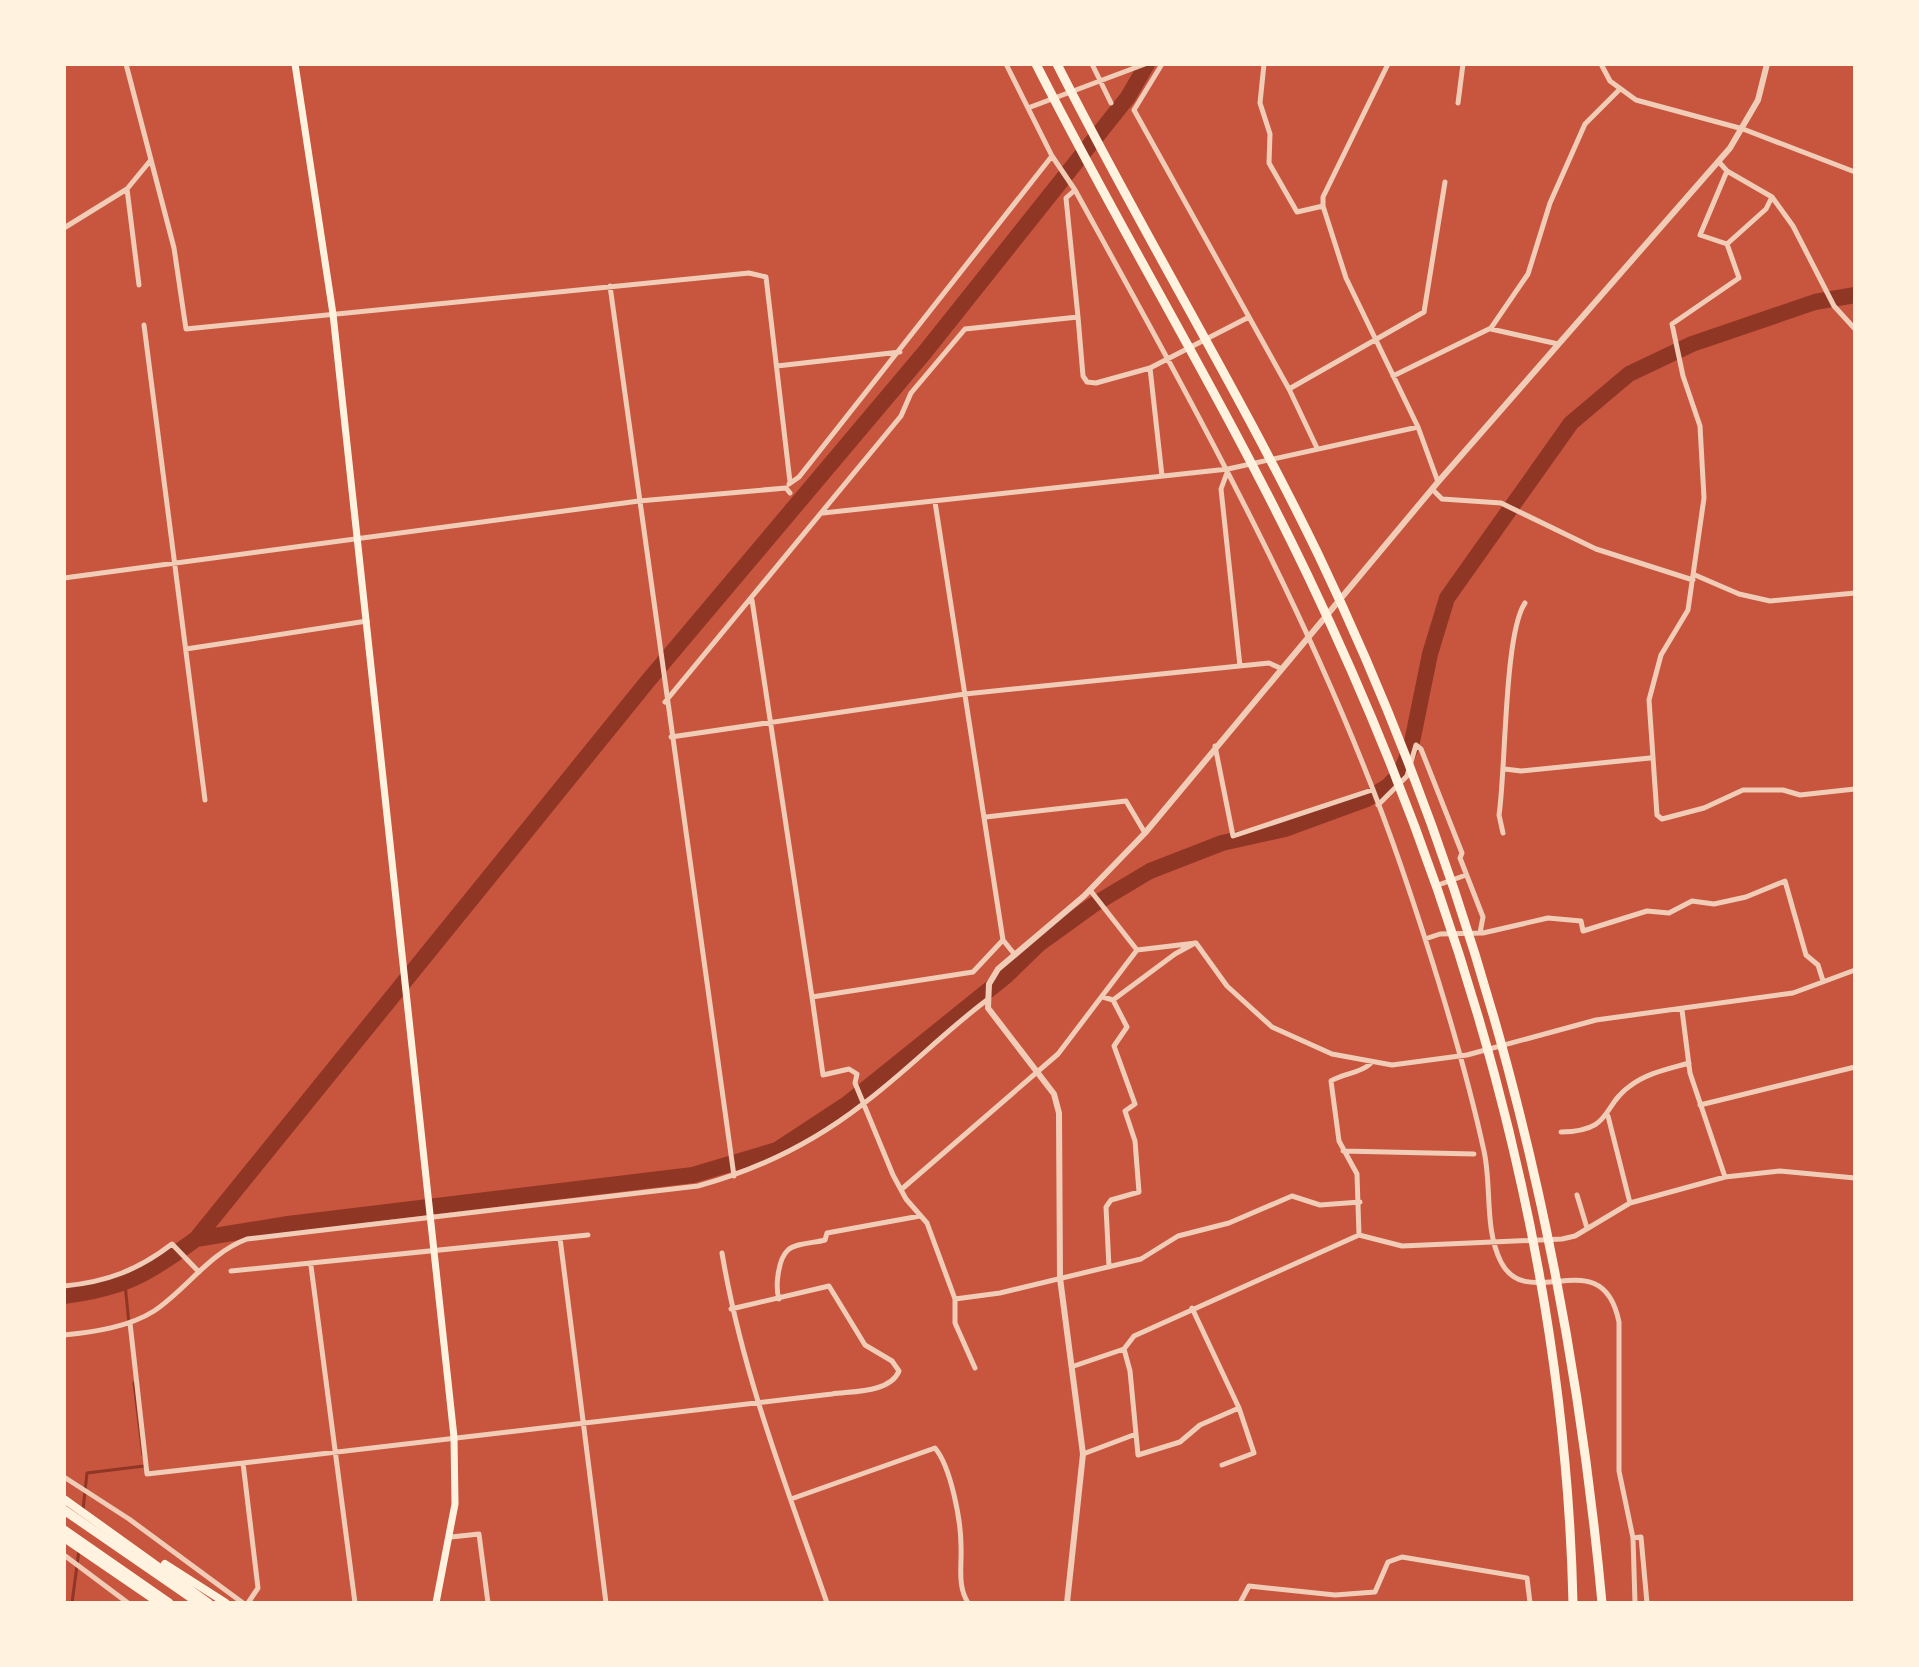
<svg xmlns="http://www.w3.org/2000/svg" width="1919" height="1667" font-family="Jost,sans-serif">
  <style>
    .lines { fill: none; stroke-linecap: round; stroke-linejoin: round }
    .stream { stroke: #8f3625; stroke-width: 3 }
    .river { stroke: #8f3625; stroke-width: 16 }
    .minor { stroke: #f1ccb7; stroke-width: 5 }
    .tertiary { stroke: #f1ccb7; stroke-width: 6 }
    .secondary { stroke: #fff3e0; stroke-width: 7 }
    .trunk { stroke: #fff3e0; stroke-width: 8 }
    .motorway { stroke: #fff3e0; stroke-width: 9 }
  </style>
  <rect width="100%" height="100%" fill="#c8553d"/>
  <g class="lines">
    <path class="stream" d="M125,1284L129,1324
      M134,1383L143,1455
      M83,1510L87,1473L144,1466
      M72,1603L79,1550"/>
    <path class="river" d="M196,1239L288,1224L693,1175L777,1150L847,1104L1006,976L1039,944L1093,905L1150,871L1222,843L1285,829L1367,799L1388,786L1400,774L1411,747L1430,654L1447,598L1571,423L1629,374L1692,344L1815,302L1855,295
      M64,1296C125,1288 147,1275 196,1239L647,682L925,352L1128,97L1147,64"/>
    <path class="minor" d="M126,64L174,248L186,329L749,273L766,277L790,482
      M1006,64L1052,156L1075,190C1196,410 1319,628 1401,866C1433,960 1463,1055 1484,1151C1492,1187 1484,1228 1501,1262C1528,1315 1602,1239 1619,1322V1471L1633,1538L1635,1603
      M1092,64L1111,103
      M1162,64L1134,110L1289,389L1424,312L1445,182
      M1264,64L1260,103L1270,134L1269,163L1297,212L1323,206
      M1388,64L1323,197V206L1346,278L1418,427L1438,482
      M1601,64L1610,81L1636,100L1743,129L1855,172
      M1854,64H1855
      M1458,103L1463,64
      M1028,108L1145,64
      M1719,162L1727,171L1772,197L1793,226L1834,306L1855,329
      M1727,171L1700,235L1727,244
      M127,189L139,285
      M1772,197L1766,209L1727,244L1739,278L1672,324L1683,376L1700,426L1704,498L1688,610L1661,655L1649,700L1657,815L1662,819L1704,808L1743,790H1783L1800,795L1855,789
      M64,228L127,189L150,161
      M610,286L734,1176
      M1078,317L1083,376L1087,382L1096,383L1150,368L1162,476
      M144,325L205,800
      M1491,329L1558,344
      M777,366L900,352
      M1150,368L1249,317
      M1393,376L1491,328L1528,274L1550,203L1585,124L1619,90
      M1289,389L1317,448
      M1228,470L1221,489L1240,666
      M789,484L799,477L1052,156
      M1432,489L1442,499L1501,503L1596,549L1693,580
      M935,502L1003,940L1015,955
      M823,513L1228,469L1418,427
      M1695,575L1739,594L1770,601L1855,593
      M64,578L639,501L786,488L790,493
      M752,600L812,997
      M186,649L367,621
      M665,702L901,416L911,393L965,329L1078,317L1066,198L1075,190
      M671,737L965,694L1269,663L1280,668
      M1215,746L1233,836L1372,790
      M1505,769L1521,771L1650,758
      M1378,805L1407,776L1416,745L1421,749L1462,853L1460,858L1483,917L1480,933
      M986,817L1126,801L1145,833
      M1503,833L1499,815C1506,769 1504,634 1525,603
      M1441,884L1466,875
      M1425,939L1440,934L1483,933L1548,918L1581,921L1583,931L1647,911L1669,913L1692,901L1714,904L1746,897L1785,881L1806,955L1818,965L1823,981
      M1137,950L1196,943L1227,986L1272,1027L1332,1054L1392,1065L1467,1055L1596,1020L1793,993L1855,970
      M1103,997L1113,1000L1127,1027L1114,1046L1135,1104L1125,1111L1135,1141L1139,1192L1111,1200L1106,1207L1109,1267
      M1113,1000L1175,954L1195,943
      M1682,1010L1690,1073L1725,1177
      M1700,1105L1855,1067
      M1608,1116L1630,1203
      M1561,1132C1614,1131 1601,1106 1630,1086C1647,1073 1668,1069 1689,1063
      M1343,1151L1474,1154
      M903,1188L1058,1054L1137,950L1090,890
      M1577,1195L1587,1228
      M1359,1235L1402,1246L1562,1239L1575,1236L1630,1203L1725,1177L1780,1171L1855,1178
      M1359,1235L1357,1174L1339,1141L1331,1081C1344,1073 1359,1074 1370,1064
      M560,1238L606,1603
      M722,1253C742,1373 787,1488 827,1603
      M311,1266L355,1603
      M231,1271L588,1235
      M64,1286C107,1282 138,1270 172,1244L199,1272
      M779,1299C775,1287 778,1259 788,1250C795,1243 815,1243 825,1240L827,1233L920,1216
      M955,1299L1000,1293L1141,1259L1178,1236L1229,1223L1292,1196L1320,1205L1360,1202
      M1192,1308L1239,1408L1254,1453L1222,1465
      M130,1323L147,1474L243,1463
      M64,1335C94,1332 129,1327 154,1311C187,1289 209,1253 247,1239L698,1186C757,1170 814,1142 863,1104C906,1072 944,1032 987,1000
      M1124,1349L1130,1371L1138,1455L1180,1442L1200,1425L1239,1408
      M1074,1366L1124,1349L1134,1336L1359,1235
      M975,1368L955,1323V1299L927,1223L906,1199L893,1175L855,1083L857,1074L849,1069L823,1075L812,997L973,972L1003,940
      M1083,1454L1136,1434
      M64,1477L129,1519L243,1603
      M791,1499L935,1448C951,1467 961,1521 961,1546C962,1566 957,1585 968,1603
      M451,1537L479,1534L488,1603
      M1633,1538L1641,1537L1647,1603
      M64,1555L128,1603
      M248,1603L258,1588L243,1463L832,1394C852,1391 890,1393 899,1371L892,1361L865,1345L829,1286L731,1309
      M1240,1603L1249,1586L1335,1595L1375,1592L1388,1562L1402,1557L1527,1578L1530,1603"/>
    <path class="tertiary" d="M1067,1603L1083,1454L1060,1278L1059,1113L1054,1094L988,1008L989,984L998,969L1084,896L1145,833L1438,482L1730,148L1758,100L1767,64"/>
    <path class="secondary" d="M295,64L333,314L454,1437L455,1504L436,1603"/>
    <path class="trunk" d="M64,1499L209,1603
      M64,1538L159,1603
      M165,1564L226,1603"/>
    <path class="motorway" d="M1036,64C1123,236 1225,402 1308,576C1461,896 1565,1247 1573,1603
      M1057,64C1140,229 1237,387 1318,554C1478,888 1568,1235 1602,1603
      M64,1510L199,1603
      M64,1530L169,1603"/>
  </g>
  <rect width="1919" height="1667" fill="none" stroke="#fff3e0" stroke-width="132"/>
</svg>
